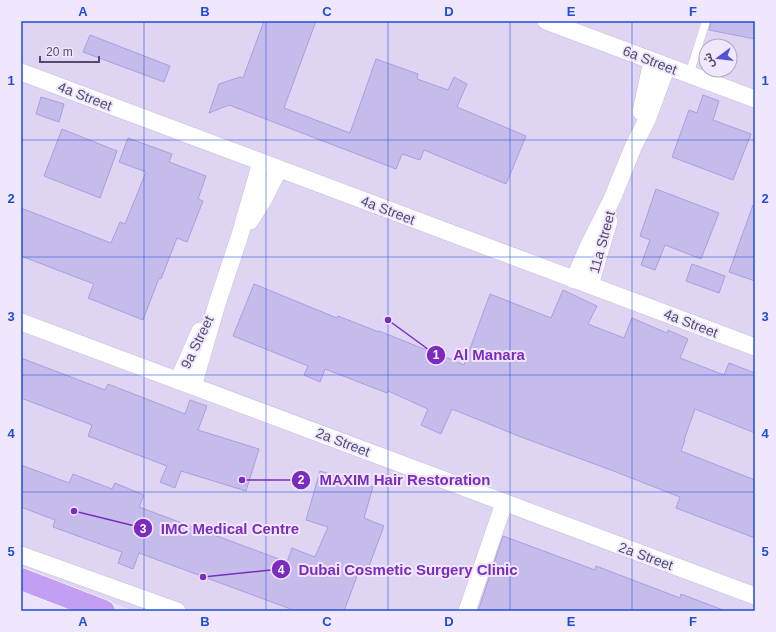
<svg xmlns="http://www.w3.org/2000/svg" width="776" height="632" font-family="Helvetica,'Noto Sans Arabic',sans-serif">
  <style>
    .residential { fill: #dfd4f2; fill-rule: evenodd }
    .building { fill: #c6bcec; stroke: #aa9ede }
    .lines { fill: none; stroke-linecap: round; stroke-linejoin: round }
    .service-casing { stroke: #c7bfdd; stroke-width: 9 }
    .minor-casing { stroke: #c7bfdd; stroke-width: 18 }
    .primary-casing { stroke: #fff; stroke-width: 23 }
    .service { stroke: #fff; stroke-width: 8 }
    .minor { stroke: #fff; stroke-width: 17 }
    .primary { stroke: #c39ff3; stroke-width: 22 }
    .grid { fill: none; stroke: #1d4ed8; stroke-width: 1; stroke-opacity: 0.55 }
    .labels { text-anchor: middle; stroke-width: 4; stroke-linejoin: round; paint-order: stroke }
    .street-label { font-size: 14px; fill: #514b6f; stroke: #f0e7fd }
    .leader { fill: none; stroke: #7b2cbf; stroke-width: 1.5 }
    .callout-dot { fill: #7b2cbf; stroke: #f0e7fd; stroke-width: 1.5 }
    .mark-label { font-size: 12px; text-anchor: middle; font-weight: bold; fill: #fff }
    .callout-label { font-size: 15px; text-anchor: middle; font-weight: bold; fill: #7b2cbf; stroke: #f0e7fd; stroke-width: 4; stroke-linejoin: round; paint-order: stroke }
    .neatline { fill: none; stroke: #1d4ed8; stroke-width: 1.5 }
    .grid-label { font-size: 13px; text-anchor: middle; font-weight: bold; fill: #1d4ed8 }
  </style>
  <rect width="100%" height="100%" fill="#ece2fa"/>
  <path class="residential" d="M21,21H755V611H134L21,569ZM706,46H730V70H706Z"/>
  <path class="building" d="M264,21H316L284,108L350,133L376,59L418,74L417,79L448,90L454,77L467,84L457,107L526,136L506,184L424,150L420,160L402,154L396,169L229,105L209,113L219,84L240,77L243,78Z
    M711,21H755V39L709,30Z
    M90,35L170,66L164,82L83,52Z
    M703,95L719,101L713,120L751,134L733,180L672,157L689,110L697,113Z
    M41,97L64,104L59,122L36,114Z
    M62,129L117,151L100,198L44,176Z
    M128,138L172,154L169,162L206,176L198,199L203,201L187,242L177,238L161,279L159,278L143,320L88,298L94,284L21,256V208L111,243L120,222L125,224L146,172L119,162Z
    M656,189L719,213L701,259L665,245L655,270L641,265L650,240L640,236Z
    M753,205H755V281L729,272Z
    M692,264L725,276L719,293L686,281Z
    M254,284L337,318L338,316L379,332V331L424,349L425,348L464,365L490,294L551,318L563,290L597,306L588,324L624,338L632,318L667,333L668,330L688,339L680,358L724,375L729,363L755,373V433L695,409L684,440H685L681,451L755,480V538L676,508L680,497L611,470L521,437L452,409L441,434L421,425L428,409L388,391L387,393L325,369L320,382L304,375L308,366L233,336Z
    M21,358L105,390L108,384L185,414L190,400L207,406L198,430L259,449L246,491L181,471L175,488L160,482L167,466L88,436L92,425L21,398Z
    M21,465L69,483L73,474L112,489L115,483L144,495L139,507L287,562L292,548L315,557L328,527L306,520L320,471L373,487L364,518L384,526L366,574L359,571L344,611H296L139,553L133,569L118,563L122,552L53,527L55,520L21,507Z
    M503,536L595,570L596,566L680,598L681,594L723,610V611H478Z"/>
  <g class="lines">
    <defs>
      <path id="service" d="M689,75L706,21"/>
      <path id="minor" d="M546,21L755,99
        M21,72L755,347
        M641,112L652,61
        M250,221L262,202L279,169
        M574,280L587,249L612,199L634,145L647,120L667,66
        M590,285L609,221
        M21,322L755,596
        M178,381L200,331
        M193,386L217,304L239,238L261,162
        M21,555L177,611
        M467,611L504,503"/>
      <path id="primary" d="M21,579L104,611"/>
    </defs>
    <use href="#service" class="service-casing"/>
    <use href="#minor" class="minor-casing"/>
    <use href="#primary" class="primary-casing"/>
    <use href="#service" class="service"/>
    <use href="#minor" class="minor"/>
    <use href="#primary" class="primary"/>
  </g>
  <path class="grid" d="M144,21V611M266,21V611M388,21V611M510,21V611M632,21V611M21,140H755M21,257H755M21,375H755M21,492H755"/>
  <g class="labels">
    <g class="street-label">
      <text transform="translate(650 60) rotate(21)" y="5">6a Street</text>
      <text transform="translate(85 96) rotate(21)" y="5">4a Street</text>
      <text transform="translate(388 210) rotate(21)" y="5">4a Street</text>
      <text transform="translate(602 242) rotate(-75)" y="5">11a Street</text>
      <text transform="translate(691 323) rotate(21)" y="5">4a Street</text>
      <text transform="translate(197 342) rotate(-64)" y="5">9a Street</text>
      <text transform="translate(343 442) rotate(21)" y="5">2a Street</text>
      <text transform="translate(646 556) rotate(20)" y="5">2a Street</text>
    </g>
  </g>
  <path class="leader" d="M388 320L436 355M242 480L301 480M74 511L143 528M203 577L281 569"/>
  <g class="callout-dot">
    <circle cx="388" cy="320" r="4"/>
    <circle cx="242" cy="480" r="4"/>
    <circle cx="74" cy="511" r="4"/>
    <circle cx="203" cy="577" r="4"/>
    <circle cx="436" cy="355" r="10"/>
    <circle cx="301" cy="480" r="10"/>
    <circle cx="143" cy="528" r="10"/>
    <circle cx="281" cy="569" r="10"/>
  </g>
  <g class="mark-label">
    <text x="436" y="359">1</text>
    <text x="301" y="484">2</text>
    <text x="143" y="533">3</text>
    <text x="281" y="574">4</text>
  </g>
  <g class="callout-label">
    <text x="489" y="360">Al Manara</text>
    <text x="405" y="485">MAXIM Hair Restoration</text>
    <text x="230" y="534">IMC Medical Centre</text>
    <text x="408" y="575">Dubai Cosmetic Surgery Clinic</text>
  </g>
  <rect width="776" height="632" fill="none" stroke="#f0e7fd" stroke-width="44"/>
  <g transform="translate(718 58) rotate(255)"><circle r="19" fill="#f0e7fd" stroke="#b0a9c4"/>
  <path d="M0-3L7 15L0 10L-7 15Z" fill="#5451d9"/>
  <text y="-6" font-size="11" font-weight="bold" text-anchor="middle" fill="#514b6f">ش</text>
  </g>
  <path d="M40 56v6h59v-6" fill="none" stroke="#514b6f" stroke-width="2"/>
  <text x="46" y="56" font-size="12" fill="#514b6f" stroke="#f0e7fd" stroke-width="3" paint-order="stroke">20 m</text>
  <rect x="22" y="22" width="732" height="588" class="neatline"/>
  <g class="grid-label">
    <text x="83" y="16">A</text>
    <text x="205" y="16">B</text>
    <text x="327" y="16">C</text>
    <text x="449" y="16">D</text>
    <text x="571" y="16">E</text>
    <text x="693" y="16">F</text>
    <text x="11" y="85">1</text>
    <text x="765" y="85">1</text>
    <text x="11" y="203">2</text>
    <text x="765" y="203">2</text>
    <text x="11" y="321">3</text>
    <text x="765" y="321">3</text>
    <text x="11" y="438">4</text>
    <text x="765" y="438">4</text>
    <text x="11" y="556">5</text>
    <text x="765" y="556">5</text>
    <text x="83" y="626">A</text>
    <text x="205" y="626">B</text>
    <text x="327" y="626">C</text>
    <text x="449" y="626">D</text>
    <text x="571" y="626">E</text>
    <text x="693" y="626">F</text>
  </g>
</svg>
